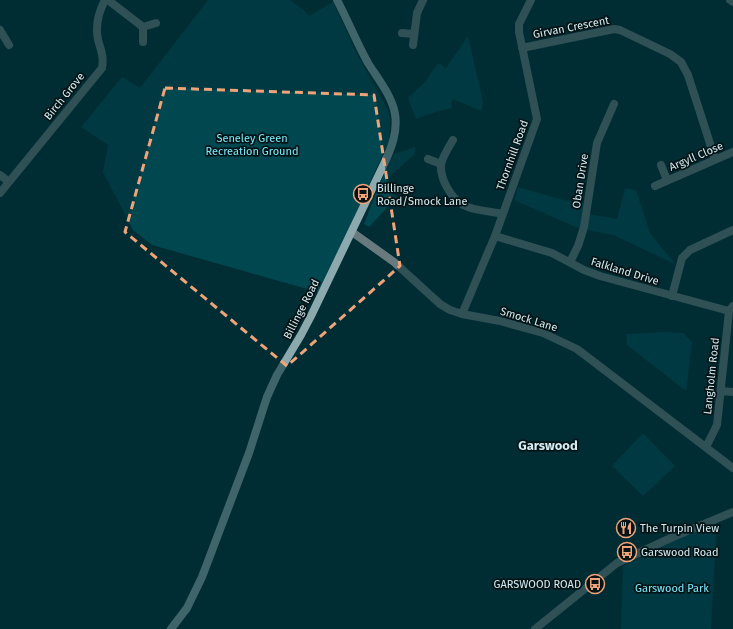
<svg xmlns="http://www.w3.org/2000/svg" width="733" height="629" font-family="'Fira Sans',sans-serif">
  <style>
    .green { fill: #014750 }
    .lines { fill: none; stroke-linecap: round; stroke-linejoin: round }
    .minor { stroke: #687a7d; stroke-width: 8 }
    .tertiary { stroke: #687a7d; stroke-width: 8 }
    .secondary { stroke: #8ca9ad; stroke-width: 8 }
    .marked { fill: none; stroke: #efa378; stroke-width: 3; stroke-dasharray: 8 5; stroke-linejoin: round }
    .labels { text-anchor: middle; stroke-width: 3.5; stroke-linejoin: round; paint-order: stroke }
    .street-label { font-size: 11px; fill: #d5ebef; stroke: #031316 }
    .park-label { font-size: 11px; fill: #7ceafb; stroke: #031316 }
    .poi-label { font-size: 11px; fill: #d5ebef; stroke: #031316; text-anchor: start }
    .quarter-label { font-size: 13px; font-weight: bold; fill: #d5ebef; stroke: #031316 }
  </style>
  <rect width="100%" height="100%" fill="#002e34"/>
  <path class="green" d="M208,0H290L306,12L309,16L333,2L357,54L388,110L390,120L389,141L356,213L318,292L152,245L133,230L103,172L108,145L81,127L122,77L140,88Z
    M468,36L483,102L481,111L453,99L451,104L452,108L436,112L416,119L408,98L425,82L438,63L446,68Z
    M415,147V154L390,176L386,188L397,197L369,227L364,224L379,185L394,154Z
    M518,187L563,200L590,204L588,214L617,219L625,188L636,190L650,233L675,264L613,235L578,228L514,200Z
    M665,332L683,333L692,342L686,391L627,345L626,334Z
    M643,433L675,466L643,496L612,466Z
    M717,520L711,629H621L623,566Z"/>
  <g class="lines">
    <path class="minor" d="M108,0L143,27
      M730,0L733,2
      M0,30L9,45
      M402,33L414,34
      M143,42V27L156,23
      M413,45L417,13L423,0
      M522,48L614,29L620,30L670,54L681,62L688,75L715,159
      M453,140C449,147 442,157 441,165C440,179 451,198 463,205C475,211 490,211 503,214
      M428,159L441,164
      M661,165L667,180
      M0,175L9,182
      M655,186L733,152
      M0,193L102,68C104,57 101,50 98,40C95,25 98,13 105,0
      M352,232L394,262L440,304L450,310L462,314L500,321L543,333L577,349L733,468
      M495,236L552,253L584,270L600,276L729,311
      M570,262L578,246L584,227L597,143L614,104
      M672,296L682,258L690,250L733,230
      M462,314L495,236L537,119L519,32V24L531,0
      M721,391L733,392
      M706,447L717,425L729,311L733,306"/>
    <path class="tertiary" d="M535,629L617,563L673,537L733,512"/>
    <path class="secondary" d="M171,629L187,608L202,577L249,453L267,397L277,375L301,335L311,316L384,164C391,149 398,132 395,114C392,96 378,79 368,63C357,43 348,21 337,0"/>
  </g>
  <path d="M0 0H733V629H0ZM165,88L374,95L400,266L287,366L125,232Z" fill="#002e34" fill-opacity=".55" fill-rule="evenodd"/>
  <path class="marked" d="M165,88L374,95L400,266L287,366L125,232Z"/>
  <defs>
    <symbol id="bus-ring" viewBox="-11 -11 22 22"><circle r="9.5" fill="#031316" stroke="#efa378" stroke-width="1.5"/><path d="M-5-6H5V4H4V6H2V4H-2V6H-4V4H-5ZM-3.5-4V0h7V-4ZM-3.5 1.2v1.5H-2V1.2ZM2 1.2v1.5H3.5V1.2Z" fill="#efa378"/></symbol>
    <symbol id="restaurant-ring" viewBox="-11 -11 22 22"><circle r="9.5" fill="#031316" stroke="#efa378" stroke-width="1.5"/><path d="M-5-6h1v4h1v-4h1v4h1v-4h1v5L-1.5 .5V6h-2V.5L-5-1ZM5-6V6H3V1.5H1.5Q1.5-4 5-6Z" fill="#efa378"/></symbol>
  </defs>
  <g fill-rule="evenodd">
    <use href="#bus-ring" x="352" y="183" width="22" height="22"/>
    <use href="#restaurant-ring" x="615" y="517" width="22" height="22"/>
    <use href="#bus-ring" x="616" y="541" width="22" height="22"/>
    <use href="#bus-ring" x="584" y="573" width="22" height="22"/>
  </g>
  <g class="labels">
    <g class="street-label">
      <text transform="translate(571 27) rotate(-11)" y="4">Girvan Crescent</text>
      <text transform="translate(64 96) rotate(-51)" y="4">Birch Grove</text>
      <text transform="translate(512 155) rotate(-70)" y="4">Thornhill Road</text>
      <text transform="translate(696 156) rotate(-23)" y="4">Argyll Close</text>
      <text transform="translate(580 181) rotate(-81)" y="4">Oban Drive</text>
      <text transform="translate(625 271) rotate(17)" y="4">Falkland Drive</text>
      <text transform="translate(301 309) rotate(-63)" y="4">Billinge Road</text>
      <text transform="translate(529 319) rotate(17)" y="4">Smock Lane</text>
      <text transform="translate(711 376) rotate(-84)" y="4">Langholm Road</text>
    </g>
    <g class="park-label">
      <text x="252" y="142">Seneley Green<tspan x="252" dy="13">Recreation Ground</tspan></text>
      <text x="672" y="592">Garswood Park</text>
    </g>
    <g class="poi-label">
      <text x="377" y="192">Billinge<tspan x="377" dy="13">Road/Smock Lane</tspan></text>
      <text x="640" y="532">The Turpin View</text>
      <text x="641" y="556">Garswood Road</text>
      <text x="581" y="588" text-anchor="end">GARSWOOD ROAD</text>
    </g>
    <g class="quarter-label">
      <text x="548" y="450">Garswood</text>
    </g>
  </g>
</svg>
